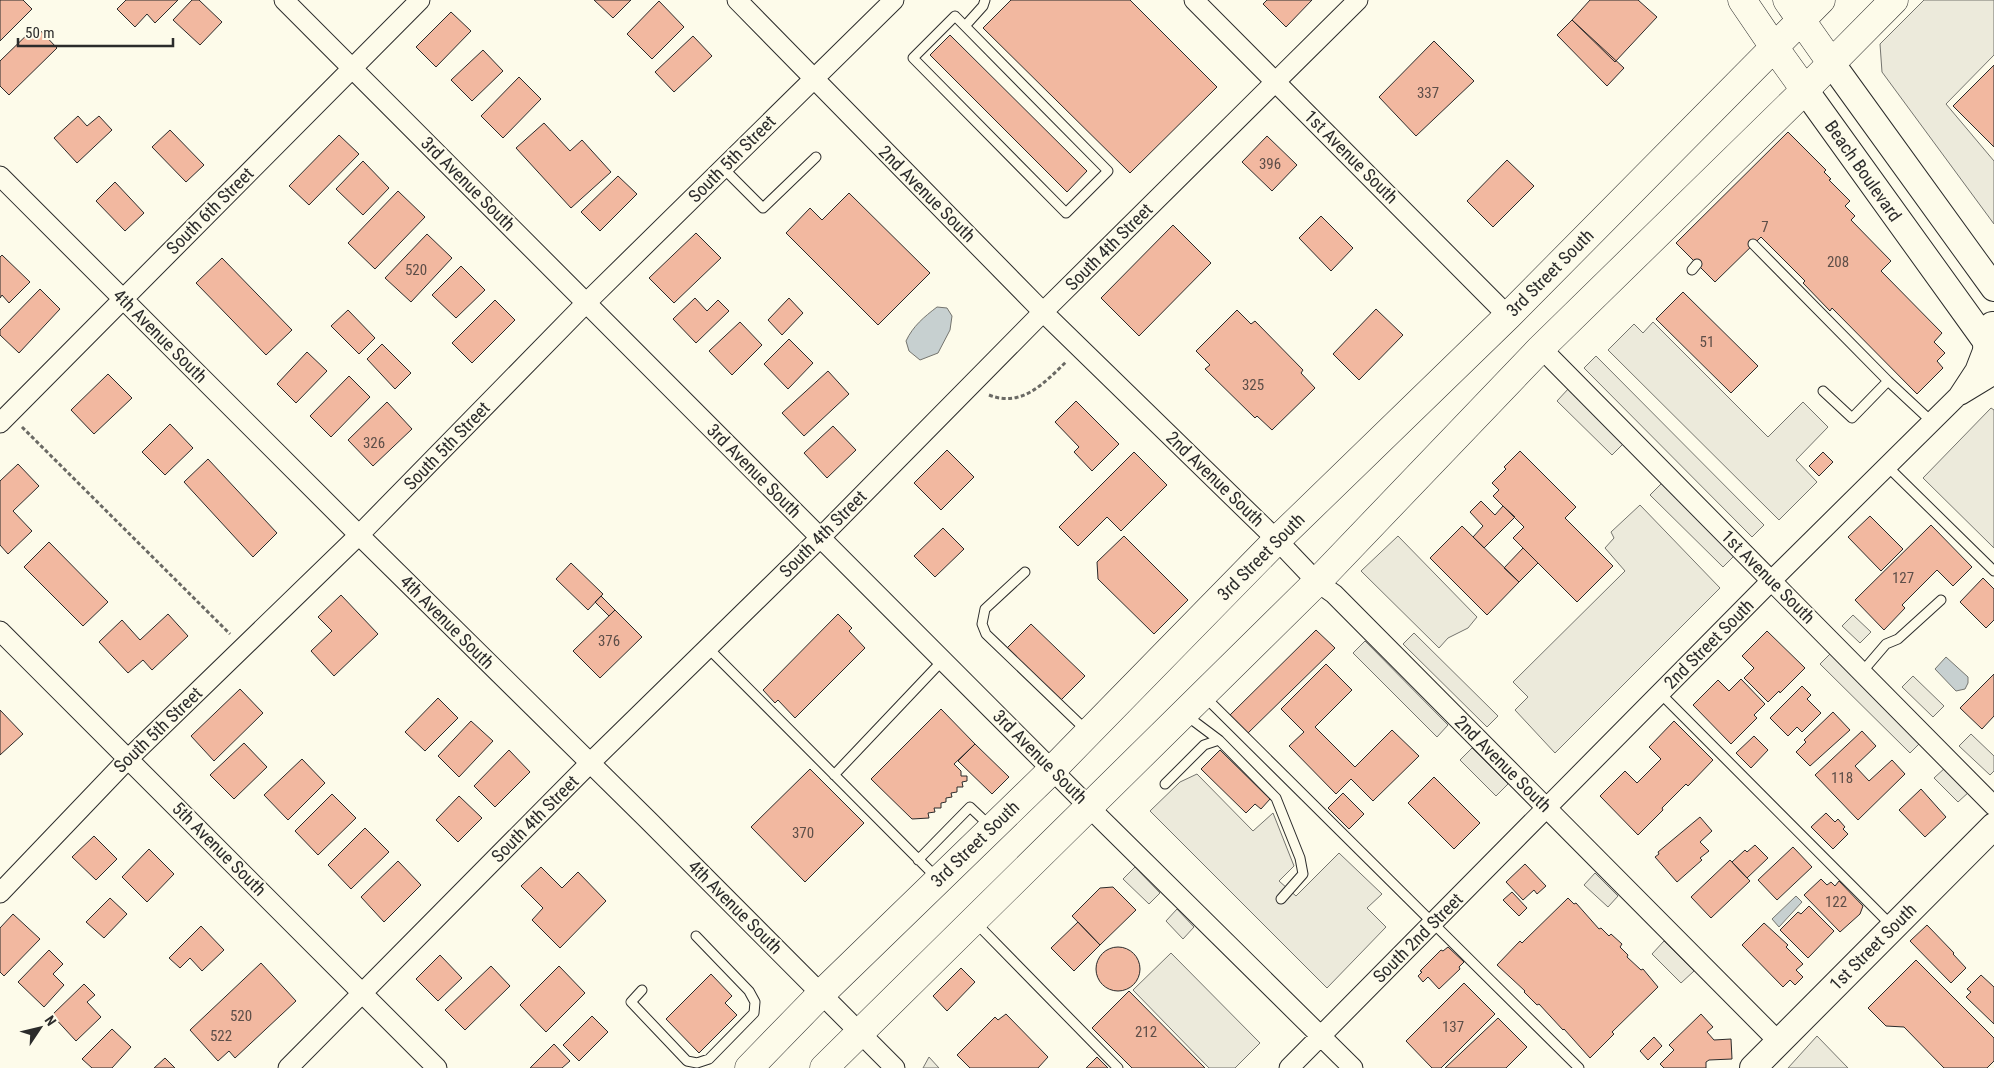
<svg xmlns="http://www.w3.org/2000/svg" width="1994" height="1068" font-family="'Roboto Condensed',sans-serif">
  <style>
    .parking { fill: #eceadb; stroke: #74746e }
    .water { fill: #c7d0d0; stroke: #74746e }
    .building { fill: #f2b8a0; stroke: #2b2b2b }
    .lines { fill: none; stroke-linecap: round; stroke-linejoin: round }
    .lane-casing { stroke: #2b2b2b; stroke-width: 11 }
    .street-casing { stroke: #2b2b2b; stroke-width: 21 }
    .secondary-casing { stroke: #2b2b2b; stroke-width: 28 }
    .primary-casing { stroke: #2b2b2b; stroke-width: 29 }
    .highway-casing { stroke: #2b2b2b; stroke-width: 29 }
    .path { stroke: #6a6964; stroke-width: 3; stroke-dasharray: 4 2.5; stroke-linecap: butt }
    .lane { stroke: #fdfbea; stroke-width: 9 }
    .street { stroke: #fdfbea; stroke-width: 19 }
    .secondary { stroke: #fdfbea; stroke-width: 26 }
    .primary { stroke: #fdfbea; stroke-width: 28 }
    .highway { stroke: #fdfbea; stroke-width: 28 }
    .labels { text-anchor: middle; stroke-width: 4; stroke-linejoin: round; paint-order: stroke }
    .number-label { font-size: 15px; fill: #5d4e48 }
    .street-label { font-size: 18px; fill: #2b2b2b; stroke: #fdfbea }
  </style>
  <rect width="100%" height="100%" fill="#fdfbea"/>
  <path class="parking" d="M1924,0H1994V55L1946,104L1994,161V224L1882,72L1880,44Z
    M1653,322L1768,437L1803,402L1828,427L1796,460L1817,482L1779,520L1608,350L1634,324L1643,333Z
    M1596,356L1764,525L1752,537L1584,368Z
    M1569,388L1624,443L1612,455L1557,401Z
    M1991,408L1994,410V548L1923,478Z
    M1663,482L1736,554L1723,567L1650,495Z
    M1640,505L1720,588L1555,753L1515,710L1528,697L1513,682L1625,571L1605,548L1614,538L1611,532Z
    M1398,536L1477,617L1468,628L1448,638L1439,648L1361,571Z
    M1853,615L1871,632L1860,643L1842,626Z
    M1414,633L1498,716L1487,727L1403,644Z
    M1365,641L1448,725L1437,737L1353,653Z
    M1833,651L1922,741L1910,753L1820,664Z
    M1913,676L1944,706L1933,717L1902,687Z
    M1971,734L1994,756V771L1990,775L1959,746Z
    M1472,748L1508,784L1496,796L1460,760Z
    M1946,767L1970,791L1958,802L1934,778Z
    M1197,774L1253,831L1273,813L1294,866L1279,881L1296,896L1339,853L1382,894L1367,908L1386,927L1327,988L1150,811L1180,782Z
    M1135,867L1160,893L1149,904L1123,879Z
    M1595,873L1618,896L1608,907L1584,885Z
    M1177,909L1194,927L1183,939L1166,921Z
    M1664,941L1694,971L1681,983L1652,954Z
    M1171,953L1260,1043L1235,1068H1209L1133,990Z
    M1817,1036L1848,1068H1788Z
    M929,1057L939,1068H923Z"/>
  <path class="water" d="M937,307L947,308L952,316L950,330L938,353L920,360L909,351L906,341C913,326 924,317 937,307Z
    M1946,657L1968,677V683L1965,689L1956,691L1935,669Z
    M1796,896L1802,902L1779,927L1772,919Z"/>
  <path class="building" d="M0,0H23L32,9L0,41Z
    M126,0H178L155,23L147,14L135,27L117,9Z
    M192,0H199L222,22L200,45L173,20Z
    M594,0H631L613,18Z
    M1011,0H1130L1217,87L1130,173L983,28Z
    M1267,0H1312L1286,27L1263,4Z
    M1590,0H1638L1657,17L1615,62L1572,20Z
    M659,1L684,27L652,59L627,34Z
    M451,12L471,31L436,67L416,47Z
    M1572,20L1624,68L1607,86L1557,35Z
    M36,26L57,48L9,95L0,86V61Z
    M950,35L1087,171L1067,192L930,55Z
    M693,36L712,56L674,92L655,72Z
    M1434,41L1474,81L1416,136L1379,97Z
    M483,50L503,71L472,101L451,80Z
    M1994,65V147L1953,106Z
    M519,77L541,99L503,138L481,116Z
    M78,116L87,126L99,116L112,130L77,163L54,138Z
    M544,123L570,151L582,140L611,172L571,208L516,148Z
    M170,130L204,165L186,182L152,147Z
    M1788,132L1826,170L1824,172L1831,179L1829,180L1850,201L1845,206L1855,216L1851,220L1891,261L1881,271L1942,333L1934,342L1945,353L1937,361L1943,368L1917,394L1832,308L1830,311L1803,283L1805,281L1761,237L1715,282L1676,243Z
    M339,135L359,154L309,205L289,186Z
    M1267,136L1297,165L1272,191L1242,162Z
    M1507,160L1534,186L1493,227L1467,201Z
    M363,161L389,188L363,215L336,189Z
    M618,176L637,194L600,231L581,212Z
    M115,182L144,213L125,231L96,201Z
    M398,191L425,217L375,269L348,243Z
    M849,193L930,273L878,325L786,233L810,208L822,220Z
    M1321,216L1353,248L1331,271L1299,238Z
    M1173,225L1211,263L1139,336L1101,298Z
    M696,233L721,258L674,303L649,278Z
    M427,234L452,258L411,302L385,278Z
    M2,255L30,282L9,303L2,295L0,298V257Z
    M222,258L292,330L266,355L196,283Z
    M461,266L485,290L456,318L432,295Z
    M40,289L60,309L19,353L0,335V330Z
    M1683,292L1758,366L1731,393L1656,319Z
    M695,298L707,311L718,300L729,311L696,343L673,319Z
    M789,298L803,313L782,335L768,320Z
    M495,300L515,320L472,363L452,343Z
    M1376,309L1403,335L1359,380L1333,354Z
    M348,310L375,338L359,354L331,326Z
    M1237,310L1251,324L1255,321L1303,370L1301,373L1315,388L1272,430L1257,416L1255,418L1205,369L1210,365L1196,351Z
    M740,322L762,345L732,375L709,351Z
    M789,339L813,363L788,389L764,364Z
    M382,344L411,373L395,389L367,359Z
    M307,352L327,371L296,403L277,384Z
    M828,371L849,394L804,436L782,413Z
    M108,374L132,398L94,434L71,410Z
    M349,376L370,397L331,437L310,416Z
    M1076,401L1119,444L1092,471L1074,452L1079,447L1055,422Z
    M387,402L412,429L373,466L348,440Z
    M170,424L193,448L165,475L142,452Z
    M833,426L856,450L827,478L804,453Z
    M947,450L974,477L941,510L914,483Z
    M1520,451L1576,507L1565,518L1613,566L1577,602L1513,538L1524,527L1493,496L1499,490L1492,483L1506,469L1504,467Z
    M1134,452L1167,485L1121,531L1107,517L1078,546L1059,527Z
    M1823,452L1833,462L1819,476L1809,466Z
    M208,459L277,533L253,557L184,482Z
    M18,464L39,486L13,511L32,531L8,554L0,545V481Z
    M1481,501L1495,515L1503,506L1515,517L1484,548L1473,537L1483,526L1470,512Z
    M1870,516L1903,549L1881,571L1848,537Z
    M1931,525L1972,567L1953,586L1937,570L1902,605L1905,608L1884,630L1855,600Z
    M1462,526L1519,582L1487,615L1430,558Z
    M943,528L964,549L935,577L914,556Z
    M1124,536L1188,600L1154,634L1098,579L1097,562Z
    M49,542L108,602L83,626L24,567Z
    M1523,548L1538,563L1519,582L1504,568Z
    M571,563L603,594L588,610L556,579Z
    M1983,578L1994,589V620L1986,628L1960,602Z
    M341,595L378,634L334,676L311,651L332,631L318,617Z
    M601,596L615,610L609,616L595,602Z
    M615,610L642,637L600,678L573,651Z
    M168,614L188,636L152,670L143,660L128,673L99,642L122,620L140,640Z
    M838,614L852,628L849,631L865,648L795,718L778,700L775,703L763,690Z
    M1031,624L1085,676L1061,700L1007,648Z
    M1316,630L1335,648L1247,734L1229,716Z
    M1767,631L1805,668L1780,693L1779,691L1768,702L1744,678L1754,668L1742,656Z
    M1326,664L1352,690L1315,727L1355,767L1392,730L1419,756L1373,801L1351,779L1336,794L1289,746L1304,732L1281,709Z
    M1994,674V716L1982,729L1960,708Z
    M1741,679L1765,704L1754,715L1757,718L1731,744L1693,705L1718,680L1729,691Z
    M1802,686L1811,695L1807,699L1821,713L1802,732L1797,727L1788,736L1770,718Z
    M240,689L263,713L214,761L191,736Z
    M438,698L458,718L425,751L405,732Z
    M941,709L975,744L954,764L961,771V776H967V781L962,782L963,787H957V792L951,793L952,797L946,798V802L941,803V808H934L935,812L928,813L929,818L912,819L871,779Z
    M0,710L23,734L0,755Z
    M1833,712L1850,730L1810,766L1796,752L1806,742L1804,740Z
    M471,721L493,741L459,777L438,756Z
    M1674,721L1713,760L1688,786L1686,784L1662,808L1663,810L1638,835L1600,796L1625,771L1637,783L1661,759L1649,747Z
    M1862,731L1876,746L1855,766L1869,781L1892,760L1905,774L1858,820L1815,775Z
    M1754,736L1768,750L1751,768L1736,753Z
    M244,743L267,767L234,799L210,775Z
    M975,744L1009,777L992,794L958,761Z
    M509,750L530,772L495,807L474,786Z
    M1220,750L1270,799L1261,809L1255,804L1246,813L1201,769Z
    M302,759L325,783L288,820L264,795Z
    M810,769L864,823L805,882L751,827Z
    M1434,777L1480,823L1454,849L1408,803Z
    M1921,789L1946,817L1925,837L1899,810Z
    M1343,793L1364,814L1349,829L1328,808Z
    M332,794L356,818L318,855L295,831Z
    M459,796L482,818L458,842L436,820Z
    M1826,813L1835,822L1838,819L1845,827L1843,829L1848,834L1833,849L1811,827Z
    M1700,817L1712,831L1700,842L1709,851L1700,858L1702,860L1677,882L1655,857L1659,854L1658,852Z
    M365,828L389,852L351,889L328,865Z
    M94,836L117,859L96,880L72,857Z
    M1755,845L1768,858L1747,878L1732,862L1745,850L1747,852Z
    M1793,847L1812,867L1777,900L1758,880Z
    M149,849L174,874L147,902L122,877Z
    M1730,860L1750,881L1711,918L1691,897Z
    M398,861L421,885L384,922L361,897Z
    M1525,864L1546,886L1537,894L1534,890L1523,900L1506,882Z
    M541,867L562,888L578,872L606,901L560,948L532,920L543,908L521,886Z
    M1821,879L1827,885L1831,882L1835,886L1839,881L1863,906L1860,914L1840,932L1804,895Z
    M1113,887L1136,910L1100,945L1072,916L1100,888Z
    M1512,892L1527,908L1519,916L1503,900Z
    M110,898L127,914L104,938L86,922Z
    M1568,898L1574,904L1576,903L1599,929L1601,928L1609,936L1611,934L1622,944L1620,947L1628,955L1627,957L1641,970L1643,969L1658,987L1612,1032L1614,1034L1590,1058L1564,1029L1563,1030L1539,1004L1537,1005L1524,992L1525,991L1497,965L1520,941L1522,943Z
    M1809,906L1834,931L1808,958L1780,930L1798,912L1801,914Z
    M13,914L40,939L4,976L0,972V928Z
    M1078,922L1100,945L1074,971L1051,948Z
    M1764,923L1788,945L1786,947L1803,964L1796,970L1803,977L1795,985L1790,980L1783,987L1742,945Z
    M1927,925L1954,953L1953,954L1966,968L1951,983L1910,941Z
    M201,926L224,950L202,971L190,958L180,968L169,958Z
    M1096 969a22 22 0 1 1 44 0a22 22 0 1 1-44 0Z
    M1448,947L1464,962L1459,967L1460,969L1439,989L1428,977L1423,982L1418,976L1422,972L1420,971L1441,950L1443,951Z
    M49,950L63,964L53,974L64,985L44,1007L18,982Z
    M440,955L462,978L438,1001L416,979Z
    M1916,960L1994,1038V1061L1987,1068H1944L1904,1027L1886,1026L1868,1008Z
    M261,963L296,1001L235,1058L229,1051L218,1061L190,1030Z
    M491,966L510,986L465,1030L445,1010Z
    M559,966L585,993L546,1032L520,1005Z
    M961,968L975,982L947,1011L933,996Z
    M711,974L732,996L725,1003L737,1015L699,1053L666,1019Z
    M1981,975L1994,987V1024L1966,997L1971,992L1967,989Z
    M1464,983L1495,1014L1441,1068H1432L1406,1041Z
    M84,984L95,995L87,1002L101,1017L76,1041L52,1015Z
    M1129,991L1205,1068H1132L1092,1028Z
    M1006,1014L1048,1057L1038,1068H970L957,1055L995,1017L998,1020Z
    M1701,1014L1713,1027L1707,1032L1714,1040L1731,1039L1732,1059L1709,1060L1706,1062V1068H1664L1660,1064L1674,1050L1669,1045Z
    M592,1016L608,1032L579,1061L563,1045Z
    M1498,1018L1527,1047L1506,1068H1445Z
    M112,1029L131,1047L112,1068H92L82,1059Z
    M1654,1037L1662,1046L1648,1060L1640,1051Z
    M554,1044L570,1061L562,1068H530Z
    M1097,1057L1108,1068H1086Z
    M165,1058L175,1068H154Z"/>
  <g class="lines">
    <defs>
      <path id="lane" d="M955,16L1108,171L1066,213L913,58Z
        M965,26L983,6L985,0
        M723,168L763,208L816,157
        M1753,244L1888,381
        M1692,270L1697,264
        M1823,391L1852,418L1888,381L1932,422
        M1887,466L1994,571
        M1025,572L985,609L982,624L986,634L1087,731
        M708,648L937,878
        M1862,672L1886,644L1898,639L1941,600
        M1660,693L1891,925
        M1205,697L1579,1068
        M1187,716L1219,740L1276,798L1300,858L1303,874L1281,899
        M834,775L943,660
        M1165,784L1204,745L1219,740
        M918,860L970,807L990,826
        M975,922L1118,1068
        M642,990L631,1002L687,1061L697,1063L709,1059L754,1013L755,1002L749,991L696,936"/>
      <path id="street" d="M284,0L1102,820L1353,1068
        M737,0L1043,312L1277,540L1317,582L1334,594L1779,1042
        M1194,0L1508,316
        M0,176L359,535L649,821L895,1068
        M1541,348L1994,806
        M1961,395L1994,375
        M0,423L420,0
        M0,631L437,1068
        M0,893L128,759L359,535L587,302L894,0
        M288,1068L590,763L820,538L1043,312L1358,0
        M1289,1068L1772,580L1958,396L1975,370L1985,344"/>
      <path id="secondary" d="M1832,64L1994,288
        M1805,90L1985,340
        M1992,325C1983,337 1984,351 1994,362
        M1753,1068L1994,826"/>
      <path id="primary" d="M1801,20L1832,64
        M1774,47L1805,90
        M749,1068L821,994L1053,769L1277,540L1508,316L1821,0
        M824,1068L1317,582L1541,348L1805,90L1894,0"/>
      <path id="highway" d="M1742,0L1774,47
        M1787,0L1801,20"/>
    </defs>
    <use href="#lane" class="lane-casing"/>
    <use href="#street" class="street-casing"/>
    <use href="#secondary" class="secondary-casing"/>
    <use href="#primary" class="primary-casing"/>
    <use href="#highway" class="highway-casing"/>
    <path class="path" d="M989,395C1022,408 1044,383 1066,362
      M22,427L230,634"/>
    <use href="#lane" class="lane"/>
    <use href="#street" class="street"/>
    <use href="#secondary" class="secondary"/>
    <use href="#primary" class="primary"/>
    <use href="#highway" class="highway"/>
  </g>
  <g class="labels">
    <g class="number-label">
      <text x="1428" y="98">337</text>
      <text x="1270" y="169">396</text>
      <text x="1765" y="232">7</text>
      <text x="1838" y="267">208</text>
      <text x="416" y="275">520</text>
      <text x="1707" y="347">51</text>
      <text x="1253" y="390">325</text>
      <text x="374" y="448">326</text>
      <text x="1903" y="583">127</text>
      <text x="609" y="646">376</text>
      <text x="1842" y="783">118</text>
      <text x="803" y="838">370</text>
      <text x="1836" y="907">122</text>
      <text x="241" y="1021">520</text>
      <text x="1453" y="1032">137</text>
      <text x="1146" y="1037">212</text>
      <text x="221" y="1041">522</text>
    </g>
    <g class="street-label">
      <text transform="translate(1351 157) rotate(45)" y="6">1st Avenue South</text>
      <text transform="translate(732 159) rotate(-45)" y="6">South 5th Street</text>
      <text transform="translate(1863 171) rotate(55)" y="6">Beach Boulevard</text>
      <text transform="translate(468 184) rotate(45)" y="6">3rd Avenue South</text>
      <text transform="translate(927 194) rotate(45)" y="6">2nd Avenue South</text>
      <text transform="translate(210 211) rotate(-45)" y="6">South 6th Street</text>
      <text transform="translate(1109 247) rotate(-45)" y="6">South 4th Street</text>
      <text transform="translate(1550 273) rotate(-45)" y="6">3rd Street South</text>
      <text transform="translate(160 336) rotate(45)" y="6">4th Avenue South</text>
      <text transform="translate(447 446) rotate(-46)" y="6">South 5th Street</text>
      <text transform="translate(754 471) rotate(45)" y="6">3rd Avenue South</text>
      <text transform="translate(1215 479) rotate(44)" y="6">2nd Avenue South</text>
      <text transform="translate(823 534) rotate(-45)" y="6">South 4th Street</text>
      <text transform="translate(1261 557) rotate(-45)" y="6">3rd Street South</text>
      <text transform="translate(1768 577) rotate(45)" y="6">1st Avenue South</text>
      <text transform="translate(447 622) rotate(45)" y="6">4th Avenue South</text>
      <text transform="translate(1709 644) rotate(-45)" y="6">2nd Street South</text>
      <text transform="translate(158 730) rotate(-44)" y="6">South 5th Street</text>
      <text transform="translate(1040 757) rotate(45)" y="6">3rd Avenue South</text>
      <text transform="translate(1503 764) rotate(45)" y="6">2nd Avenue South</text>
      <text transform="translate(535 819) rotate(-45)" y="6">South 4th Street</text>
      <text transform="translate(975 844) rotate(-44)" y="6">3rd Street South</text>
      <text transform="translate(219 849) rotate(45)" y="6">5th Avenue South</text>
      <text transform="translate(735 907) rotate(45)" y="6">4th Avenue South</text>
      <text transform="translate(1418 938) rotate(-45)" y="6">South 2nd Street</text>
      <text transform="translate(1873 947) rotate(-45)" y="6">1st Street South</text>
    </g>
  </g>
  <g transform="translate(40 1028) rotate(55)" stroke="#fdfbea" stroke-width="4" paint-order="stroke">
  <path d="M0-4L9 19L0 12L-9 19Z" fill="#2b2b2b"/>
  <text y="-8" font-size="14" font-weight="bold" text-anchor="middle" fill="#2b2b2b">N</text>
  </g>
  <path d="M18 38v8h155v-8" fill="none" stroke="#2b2b2b" stroke-width="2.5"/>
  <text x="25" y="38" font-size="15" fill="#2b2b2b" stroke="#fdfbea" stroke-width="4" paint-order="stroke">50 m</text>
</svg>
